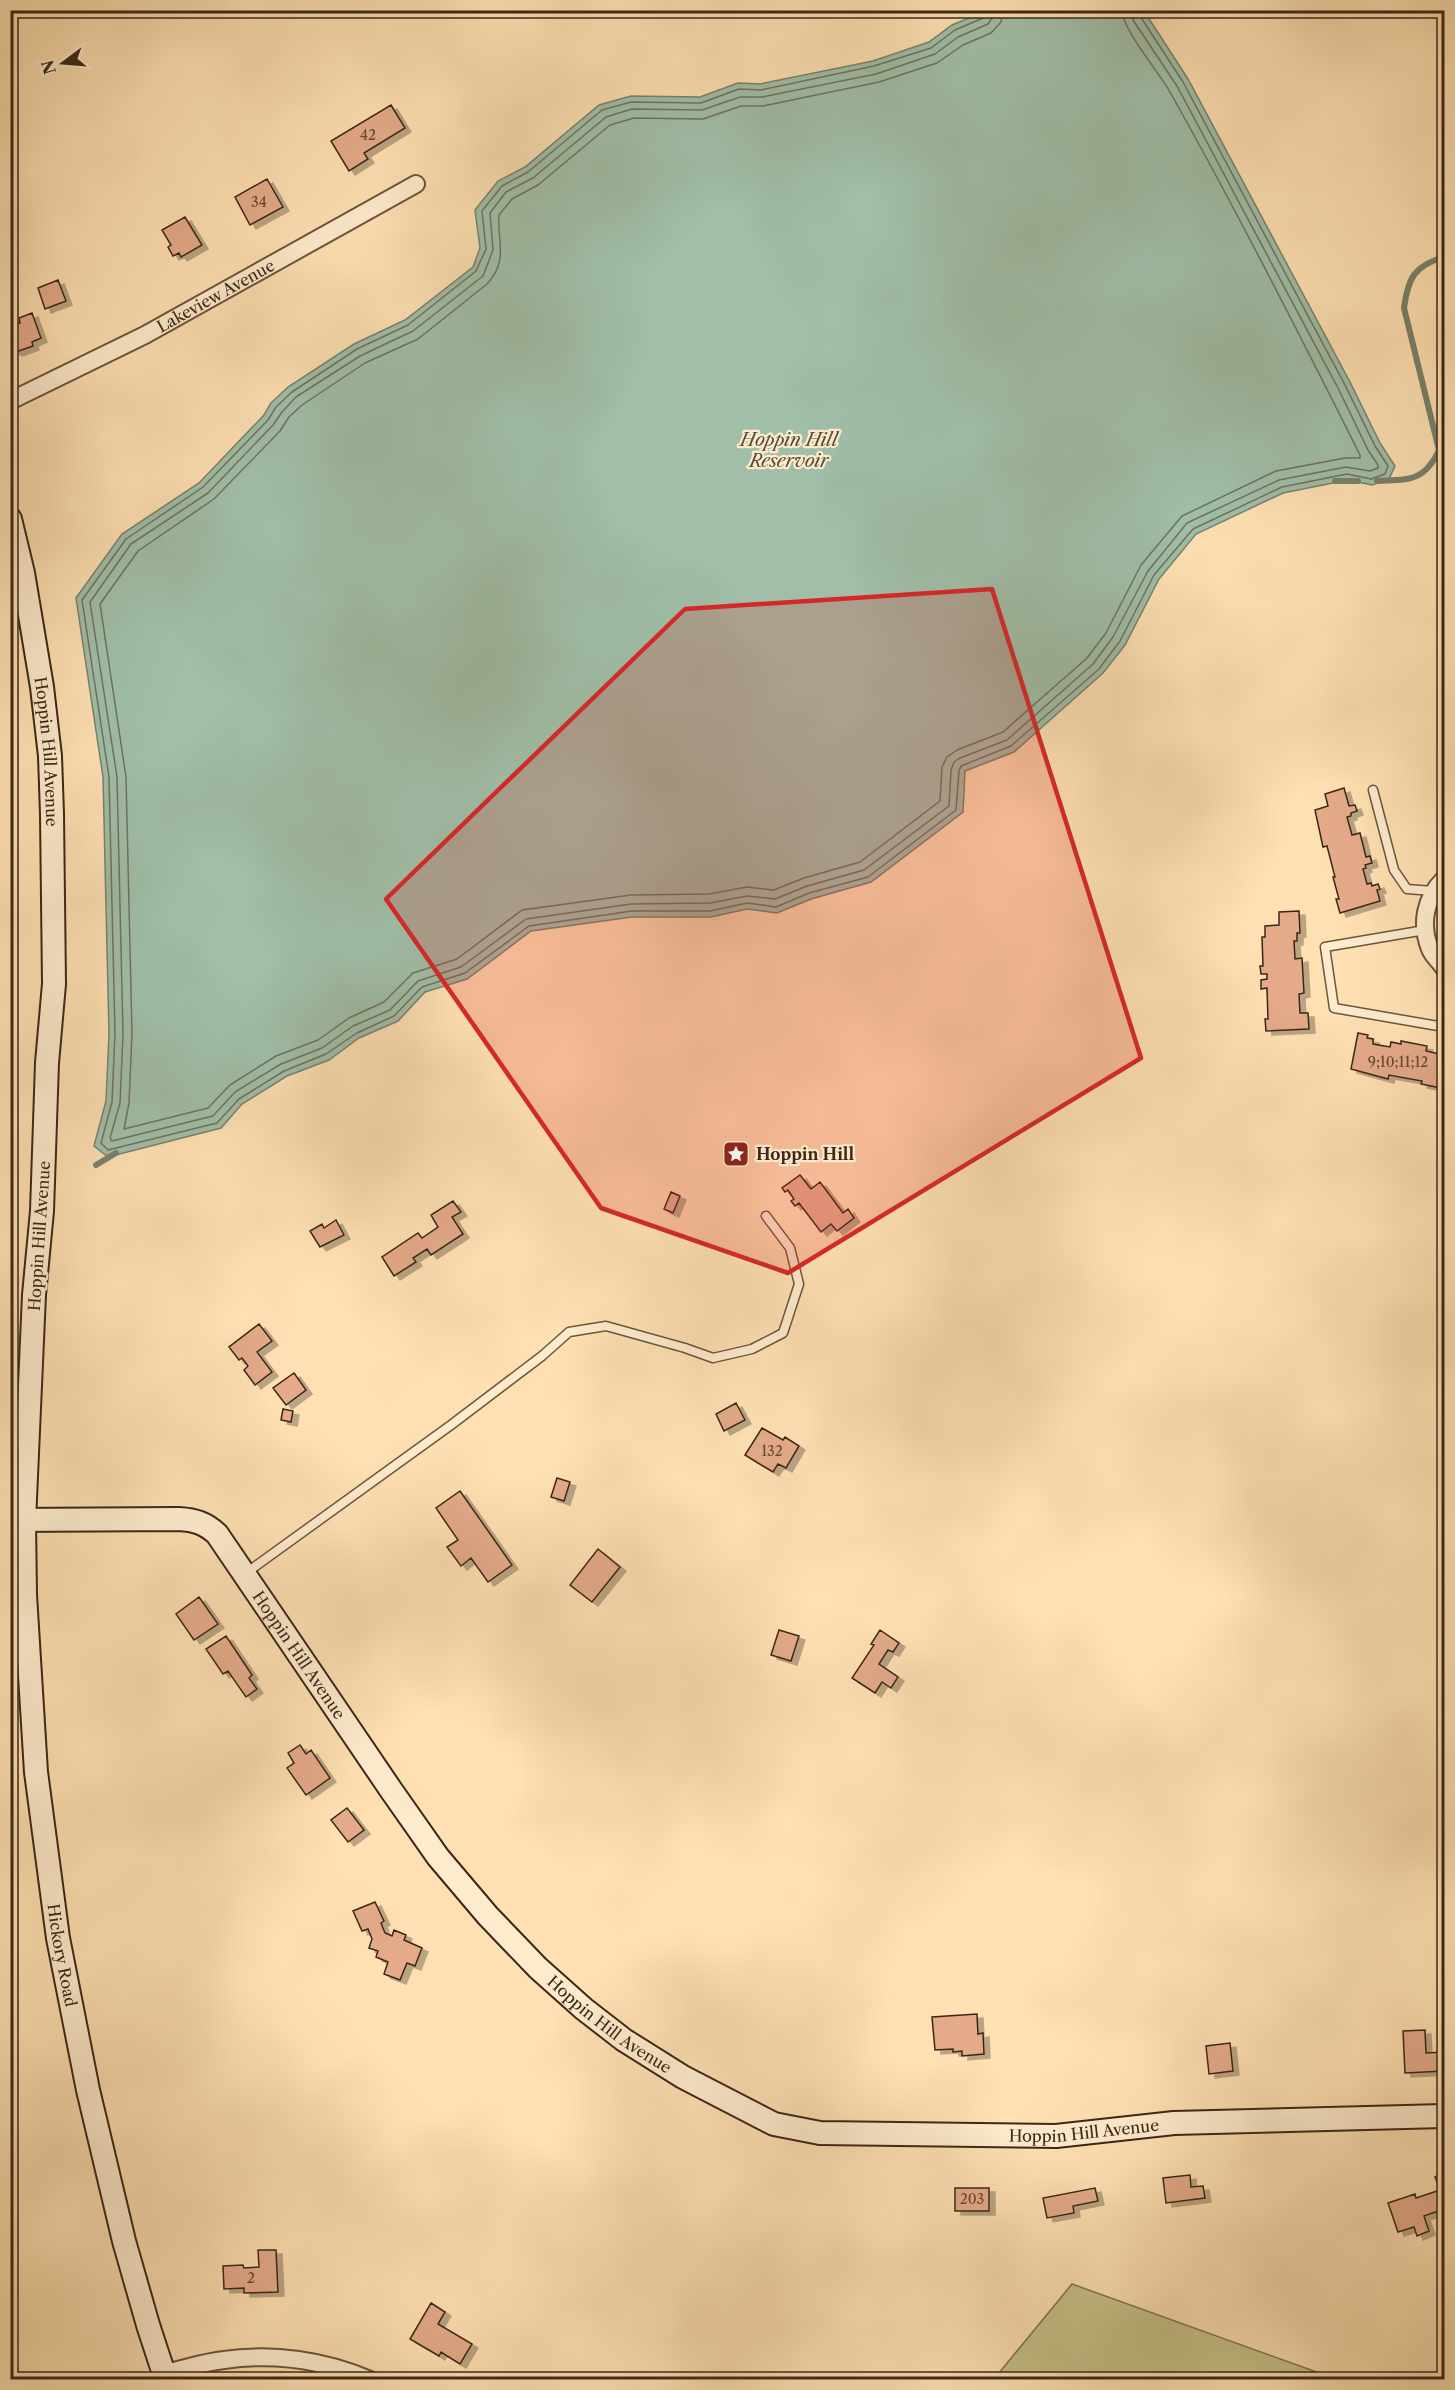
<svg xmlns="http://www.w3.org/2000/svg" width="1455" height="2390" font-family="'Libre Caslon Text',serif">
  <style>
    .green { fill: #c5c188; stroke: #807450; stroke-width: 1.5 }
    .water { fill: #a0bea8; stroke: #78826e; stroke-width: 1.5 }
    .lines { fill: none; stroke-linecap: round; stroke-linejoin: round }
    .shore { stroke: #6e7260; stroke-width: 1.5 }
    .stream { stroke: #78826e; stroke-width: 6 }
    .building { fill: #e4aa8a; stroke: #3b2718; stroke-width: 1.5; filter: url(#shadow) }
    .lane-casing { stroke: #6c553e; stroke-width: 11 }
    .street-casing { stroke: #6c553e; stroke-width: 20 }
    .secondary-casing { stroke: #3b2718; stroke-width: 26 }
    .lane { stroke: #feebcd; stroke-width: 8 }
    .street { stroke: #feebcd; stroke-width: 16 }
    .secondary { stroke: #feebcd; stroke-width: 22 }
    .marked { fill: #d62828; fill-opacity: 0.2; stroke: #d62828; stroke-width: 4.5; stroke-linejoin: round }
    .labels { text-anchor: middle; stroke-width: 4.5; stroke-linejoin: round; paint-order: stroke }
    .number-label { font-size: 14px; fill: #654834 }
    .street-label { font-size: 16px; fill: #3b2718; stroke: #feebcd }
    .poi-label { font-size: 16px; font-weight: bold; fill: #3b2718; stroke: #feebcd; text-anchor: start }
    .water-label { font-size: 18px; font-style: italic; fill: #544d3c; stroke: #feebcd }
  </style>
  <defs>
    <filter id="shadow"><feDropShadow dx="6" dy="4" stdDeviation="0" flood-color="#0004"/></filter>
  </defs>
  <rect width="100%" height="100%" fill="#fee0b2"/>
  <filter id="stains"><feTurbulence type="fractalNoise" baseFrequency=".00333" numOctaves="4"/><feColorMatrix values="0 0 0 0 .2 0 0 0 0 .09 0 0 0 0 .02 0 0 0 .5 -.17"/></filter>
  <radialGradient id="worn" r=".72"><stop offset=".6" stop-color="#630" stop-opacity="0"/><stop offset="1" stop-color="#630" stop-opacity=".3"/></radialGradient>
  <path class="green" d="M1072,2284L1336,2379H994Z"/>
  <path class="water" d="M986,11H1144L1188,79L1350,382L1380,443L1395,466L1389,479L1372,485L1348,480L1283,493L1196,534L1159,579L1125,645L1103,673L1014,752L965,771L963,812L871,882L811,899L777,913L747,909L711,917H632L531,931L467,979L425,992L398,1021L359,1038L329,1060L287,1076L242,1104L221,1128L108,1157L94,1146L106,1101L109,1034L103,777L76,598L122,534L199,483L264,415L271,403L288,387L354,344L405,320L473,267L480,248L475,210L498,181L525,167L599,105L631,96L700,97L738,83L760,84L873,61L929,42L952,25Z
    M11,723L18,748L11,820L14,947L11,976Z"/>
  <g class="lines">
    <path class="shore" d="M986,10L983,18L955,30L931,48L874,66L761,90L739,89L701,103L631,102L602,110L528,172L502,186L482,211L486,249L476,271L408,325L357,349L292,392L276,407L268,420L203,487L126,539L82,600L109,777L115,1034L112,1102L101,1143L108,1150L217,1123L239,1099L284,1071L326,1054L357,1033L394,1016L422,987L465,973L529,926L632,911H710L747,903L776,907L809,893L868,877L956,810L959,771L961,766L1011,746L1099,669L1120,641L1154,575L1193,529L1282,487L1347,474L1371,479L1385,474L1388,466L1375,446L1345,385L1183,82L1140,16L1139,10
      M994,10L992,18L988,24L958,37L935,54L876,74L762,97H740L702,110L632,109L606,117L533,178L506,192L490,213L493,250L483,276L413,331L360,356L296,397L282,412L273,425L208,493L131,544L90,602L117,777L123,1034L120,1103L110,1138L112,1141L213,1116L235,1092L281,1064L322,1048L353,1026L390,1010L418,981L461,967L526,919L631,904L710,903L747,896L775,899L807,886L864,870L949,806L951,770L954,762L960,758L1007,740L1093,664L1113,637L1148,571L1187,523L1279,480L1346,467L1370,471L1378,468V465L1368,450L1338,388L1177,86L1133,20L1131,10
      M1003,10L1001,22L991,33L963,45L937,63L879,82L763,106H741L703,119L634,118L610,125L538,185L512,199L499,215C497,241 509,260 487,284L418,339L365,363L302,405L289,417L280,431L214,499L138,551L100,604L126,777L132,1034L129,1103L124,1129L208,1108L230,1085L276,1056L318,1040L349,1018L384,1002L413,973L457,959L522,910L631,895L709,894L747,887L774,890L804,878L860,862L940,801L942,767L947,757L957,750L1003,732L1087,658L1106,633L1141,565L1182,516L1276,471L1345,458H1360V455C1299,333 1237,211 1170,92C1159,72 1123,31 1122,10"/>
    <path class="stream" d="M1335,481H1358
      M1377,481C1409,480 1425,481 1439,450L1404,308C1408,278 1414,266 1444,257
      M96,1165L116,1153"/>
  </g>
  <path class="building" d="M391,105L405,128L364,153L368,159L349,171L331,141Z
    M267,179L283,207L250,225L235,197Z
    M185,217L202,245L181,257L179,253L173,256L168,247L171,245L162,230Z
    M58,280L66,301L45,309L38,288Z
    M32,313L41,338L32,342L33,346L16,352L15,350L10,352V326L20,323L19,318Z
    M1344,788L1349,806L1355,805L1357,811L1351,813V816L1347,817L1352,835L1360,833L1366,857L1370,856L1372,863L1365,865L1366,868L1363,869L1367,884L1371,883L1372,886L1378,884L1380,889L1377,890L1380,901L1340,913L1336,899H1339L1333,877H1335L1327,846L1323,847L1315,810L1328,806L1325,794Z
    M1299,911L1300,933H1297V941H1294L1295,959L1302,958L1304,993L1299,994L1300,1013H1308L1309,1029L1266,1031L1265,1019H1268L1267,988L1261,989V980L1267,979V974H1261L1260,966H1263L1262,937H1265V926L1279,925V912Z
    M1358,1033L1368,1035L1367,1038L1373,1039V1044L1390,1047L1391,1042L1401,1044V1041L1427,1046L1426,1051L1444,1055V1051V1085H1441V1088L1421,1084L1422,1081L1389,1075L1388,1079L1351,1069Z
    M800,1175L811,1189L820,1182L843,1213L848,1209L854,1218L837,1231L831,1224L821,1232L799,1203L795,1206L791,1201L794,1199L788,1190L785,1192L782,1188Z
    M671,1192L680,1196L673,1213L664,1209Z
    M453,1201L461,1212L452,1217L463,1234L431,1255L427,1249L413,1258L416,1262L394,1276L382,1257L418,1233L422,1238L438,1227L431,1215Z
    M336,1220L344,1235L320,1247L310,1231L322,1224L324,1228Z
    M259,1324L272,1341L257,1352L272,1372L255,1385L244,1370L248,1366L242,1358L239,1360L229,1347Z
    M294,1373L306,1390L286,1405L273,1388Z
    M736,1403L745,1420L724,1431L716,1414Z
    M283,1409L293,1411L291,1422L281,1420Z
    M762,1428L783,1440L785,1437L799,1446L786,1468L778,1464L773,1472L745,1455Z
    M557,1478L570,1482L564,1501L551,1497Z
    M460,1491L512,1565L488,1582L471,1558L461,1566L447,1547L458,1540L436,1508Z
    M598,1549L620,1567L592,1602L570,1585Z
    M199,1597L218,1624L194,1640L176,1614Z
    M779,1630L799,1636L791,1661L771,1655Z
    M880,1630L899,1643L893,1652L888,1650L879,1664L898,1677L891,1688L882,1682L875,1693L852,1678L874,1645L871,1644Z
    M226,1636L252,1675L249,1678L257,1689L246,1697L228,1671L223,1674L206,1649Z
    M300,1745L306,1754L311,1750L330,1778L306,1795L287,1768L294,1763L288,1753Z
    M347,1808L364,1830L348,1842L331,1820Z
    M375,1902L384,1921L381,1923L385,1933L392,1936L394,1930L406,1935L404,1940L422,1948L415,1966L407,1963L400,1980L384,1974L388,1962L376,1957L378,1951L369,1948L372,1939L368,1929L362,1931L353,1911Z
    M977,2014L978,2034L983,2033L984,2054L962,2056V2051L953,2052V2049L935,2050L932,2017Z
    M1425,2030L1426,2053L1444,2052V2071L1405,2073L1403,2031Z
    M1230,2043L1233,2071L1209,2074L1206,2046Z
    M1444,2173V2209L1424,2216L1429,2231L1417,2236L1414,2227L1398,2232L1388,2203L1415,2194L1416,2198L1440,2190L1435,2177Z
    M1190,2175L1191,2187L1203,2186L1205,2198L1166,2203L1163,2178Z
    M955,2188H989V2211H955Z
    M1095,2188L1098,2201L1073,2206L1074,2213L1047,2218L1043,2198Z
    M258,2250H276L278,2292L244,2293V2288L224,2289L223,2266L243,2265L244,2268L259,2267Z
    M431,2303L445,2312L438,2324L472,2344L460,2364L441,2352L439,2356L410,2339Z"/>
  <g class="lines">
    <defs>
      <path id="lane" d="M1373,790L1394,870L1407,889L1433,891
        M1425,930L1325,947L1334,1008L1444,1027
        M246,1573L451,1425L542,1356L569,1332L606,1326L685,1348L713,1358L752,1349L783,1333L799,1284L790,1248L766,1216"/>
      <g id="street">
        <path id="s1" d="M10,401L145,335L416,184"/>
        <path d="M1444,879C1425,898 1420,924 1430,949C1433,956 1440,962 1444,968"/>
        <path d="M164,2373C184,2369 204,2362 224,2360C273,2353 324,2360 370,2380"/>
      </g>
      <g id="secondary">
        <path id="s2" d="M10,519L23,573L42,687L50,756L52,814L54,984L47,1063L42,1211L34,1295L24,1521L25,1595L36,1772L58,1938L88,2090L124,2241L148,2325L166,2380"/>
        <path id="s3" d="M10,1520L179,1519C195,1520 205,1523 217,1534L391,1790L438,1857L488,1916L538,1968L584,2009L624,2040L683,2077L774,2124L820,2133L1056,2136L1174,2123L1444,2116"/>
      </g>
    </defs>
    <use href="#lane" class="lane-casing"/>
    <use href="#street" class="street-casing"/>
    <use href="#secondary" class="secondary-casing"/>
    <use href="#lane" class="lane"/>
    <use href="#street" class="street"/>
    <use href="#secondary" class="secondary"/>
  </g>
  <path class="marked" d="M992,589L1141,1058L788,1273L601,1208L386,899L685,609Z"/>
  <defs>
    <symbol id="sight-square" viewBox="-11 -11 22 22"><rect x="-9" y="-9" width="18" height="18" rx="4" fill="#8f2418" stroke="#feebcd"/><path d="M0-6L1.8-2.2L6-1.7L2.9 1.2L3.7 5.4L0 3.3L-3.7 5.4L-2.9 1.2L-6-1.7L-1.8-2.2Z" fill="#fff"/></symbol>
  </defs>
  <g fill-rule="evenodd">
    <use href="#sight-square" x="721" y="1139" width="30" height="30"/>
  </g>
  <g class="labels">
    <g class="number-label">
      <text x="368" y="140">42</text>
      <text x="259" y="207">34</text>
      <text x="1398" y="1067">9;10;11;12</text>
      <text x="772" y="1456">132</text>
      <text x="972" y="2204">203</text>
      <text x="251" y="2283">2</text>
    </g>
    <g class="street-label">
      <text dy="6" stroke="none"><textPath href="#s1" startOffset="231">Lakeview Avenue</textPath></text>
      <text dy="6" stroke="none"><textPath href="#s2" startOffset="236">Hoppin Hill Avenue</textPath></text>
      <text transform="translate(39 1236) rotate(-86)" y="6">Hoppin Hill Avenue</text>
      <text dy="6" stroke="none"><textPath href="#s3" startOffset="357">Hoppin Hill Avenue</textPath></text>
      <text dy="6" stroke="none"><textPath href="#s2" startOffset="1443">Hickory Road</textPath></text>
      <text dy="6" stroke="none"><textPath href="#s3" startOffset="843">Hoppin Hill Avenue</textPath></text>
      <text dy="6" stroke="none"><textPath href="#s3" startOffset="1347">Hoppin Hill Avenue</textPath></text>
    </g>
    <g class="poi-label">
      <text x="756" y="1160">Hoppin Hill</text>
    </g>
    <g class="water-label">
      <text x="789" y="446">Hoppin Hill<tspan x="789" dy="21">Reservoir</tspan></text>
    </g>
  </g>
  <rect width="1455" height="2390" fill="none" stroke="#fee0b2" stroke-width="36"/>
  <rect x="12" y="12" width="1431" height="2366" fill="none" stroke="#3b2718" stroke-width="3"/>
  <rect x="18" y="18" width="1419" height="2354" fill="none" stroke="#3b2718" stroke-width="1.5"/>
  <g transform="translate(63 63) rotate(254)" stroke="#feebcd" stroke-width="4.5" paint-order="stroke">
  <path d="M0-4.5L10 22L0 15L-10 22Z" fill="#3b2718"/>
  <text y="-9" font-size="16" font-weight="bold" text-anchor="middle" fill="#3b2718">N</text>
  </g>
  <rect width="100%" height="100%" filter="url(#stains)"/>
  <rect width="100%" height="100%" fill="url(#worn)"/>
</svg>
